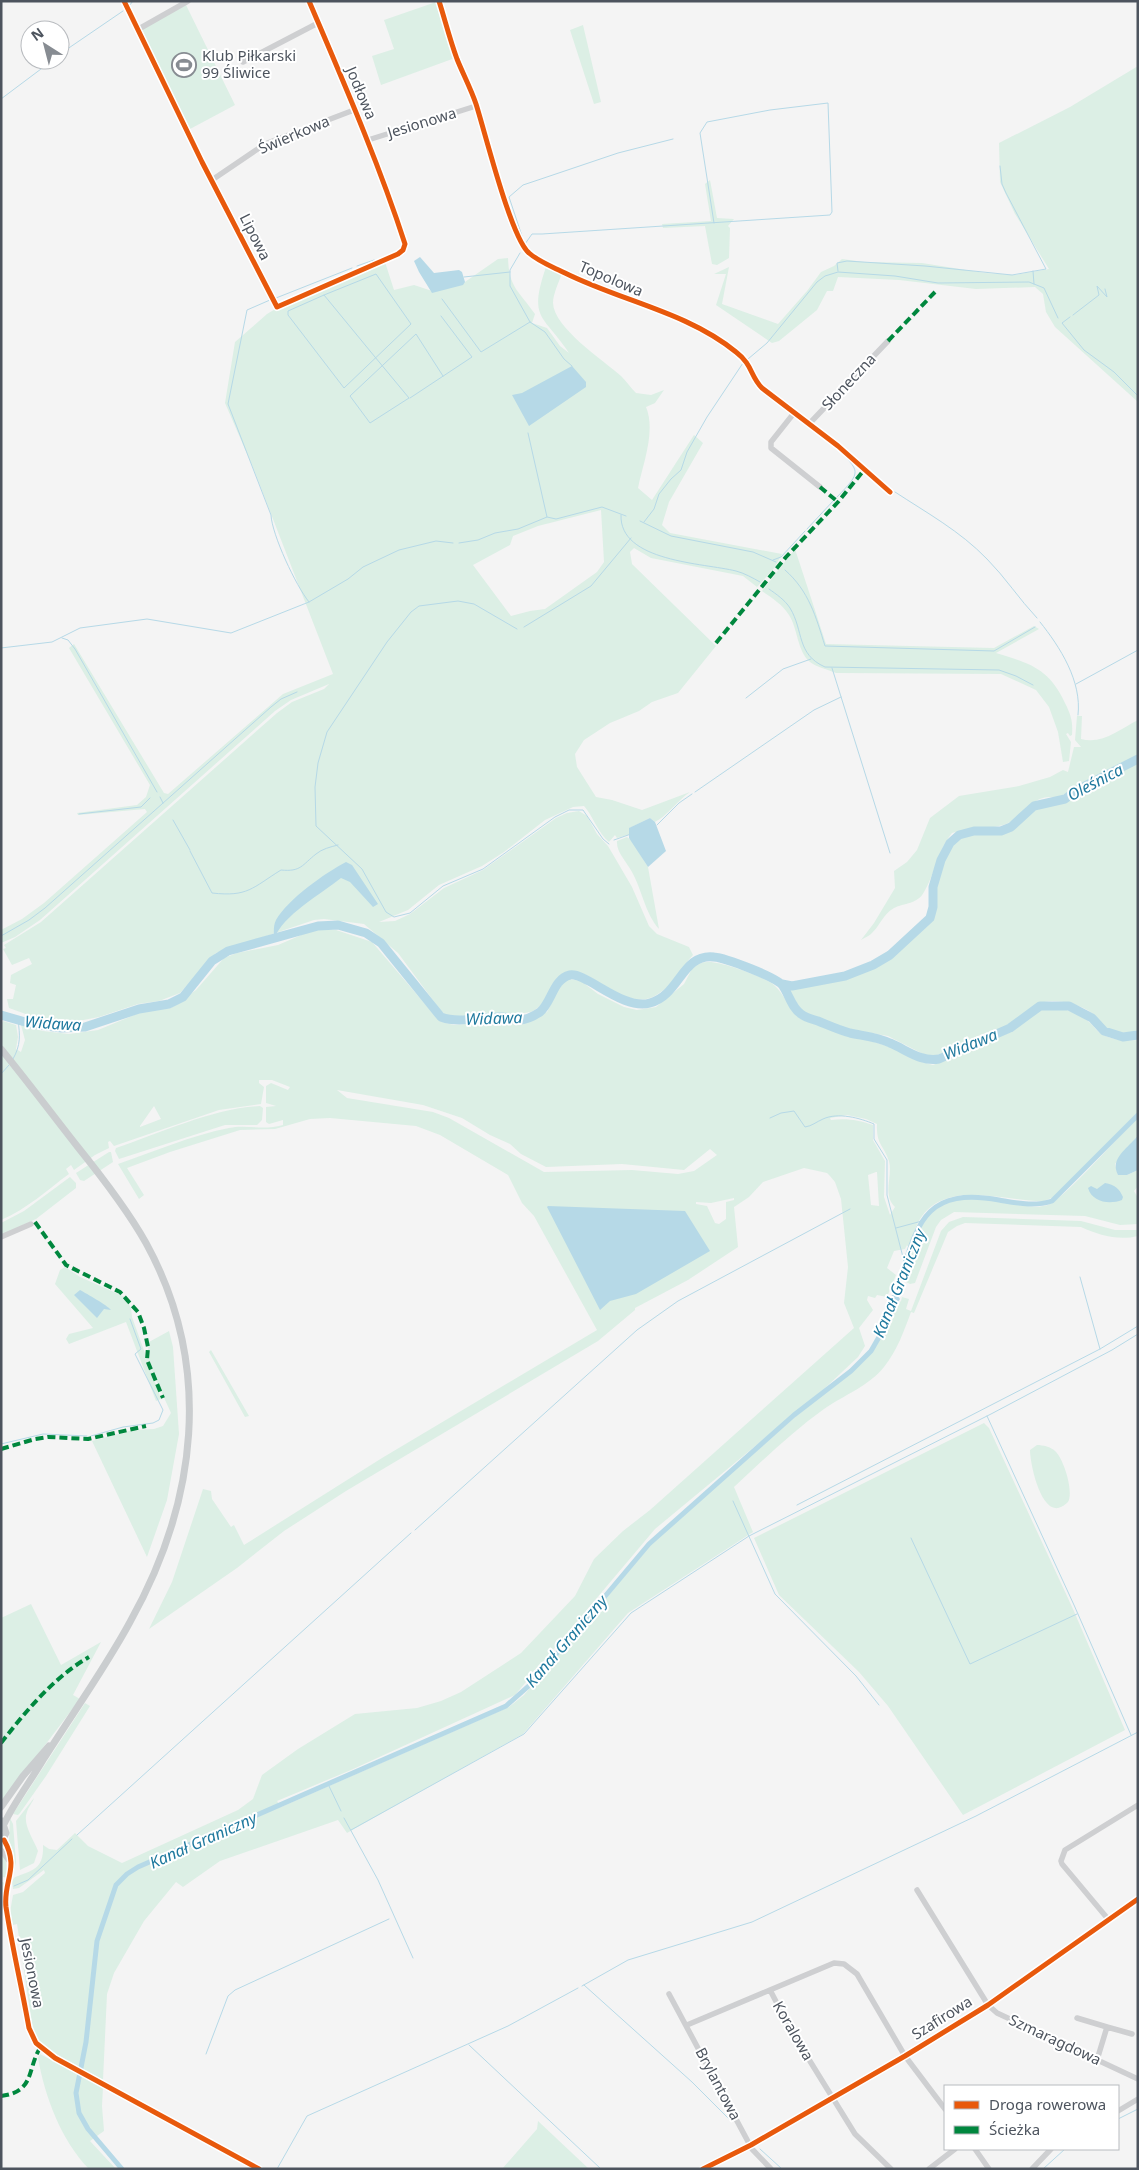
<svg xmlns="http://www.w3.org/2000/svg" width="1139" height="2170" font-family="'Noto Sans',sans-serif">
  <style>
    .green { fill: #dcefe5; fill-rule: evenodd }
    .water { fill: #b6d9e7 }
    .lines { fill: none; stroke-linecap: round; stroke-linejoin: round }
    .stream { stroke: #b6d9e7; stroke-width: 1 }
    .canal { stroke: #b6d9e7; stroke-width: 5 }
    .river { stroke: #b6d9e7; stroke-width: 9 }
    .minor { stroke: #cecfd1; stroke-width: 5.5 }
    .major { stroke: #cacdcf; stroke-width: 7 }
    .quiet { stroke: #00873e; stroke-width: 4; stroke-dasharray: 8 4; stroke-linecap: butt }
    .cycleway-casing { stroke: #fff; stroke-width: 8 }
    .cycleway { stroke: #e8590c; stroke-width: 5 }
    .labels { text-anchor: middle; stroke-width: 4; stroke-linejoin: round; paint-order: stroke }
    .poi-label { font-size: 15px; fill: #4d545e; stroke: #fff; text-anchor: start }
    .street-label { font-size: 15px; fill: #4d545e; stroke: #fff }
    .water-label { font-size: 16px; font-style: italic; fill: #1f799e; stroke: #fff }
  </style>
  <rect width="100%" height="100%" fill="#f4f4f4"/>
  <path class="green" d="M436,2L455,58L381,85L372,56L394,49L384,20Z
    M186,5L235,105L190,129L140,30Z
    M583,25L601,102L594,104L570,30Z
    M1138,66V402L1055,327L1046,312L1043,294L1035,287L976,289L899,280L838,277L833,291H827L817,310L779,341L772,343L716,305L726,274H714L729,267L722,304L778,324L807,291L821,272L834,266L842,259L864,262L922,263L985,273L1015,275L1049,269L1015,214L1000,182L999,143L1070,107Z
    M710,180L717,218L734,219L728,226L730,228L729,258L717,265L712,264L705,226L663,228L662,224L711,221L705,184Z
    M508,258C509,288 519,291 535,314L532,323L547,328L560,346L569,353C543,314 528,320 546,267L562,273C559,282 553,294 553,303C554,328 603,360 621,376C626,381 631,388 636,393L651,395L664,390L655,403L646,407C656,431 643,464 638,488L652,500L694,435L703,443L669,502L662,525L670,533L782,554L776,565H777L757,587L743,576L651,558L634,548L630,552L632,564L716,646L678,693L652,702L639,711L610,723L584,740L575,754L577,767L596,797L612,800L642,810L690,792C678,800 667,816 655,822L650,818L630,828L631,834L617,838L615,835L609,842C598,833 593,816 584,806L573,807L545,820L504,852L482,866L439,885L408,910L379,922L395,921L410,914L444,888L483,870L556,818L567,813L579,811L587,816L597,834L608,846L632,887L649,926L657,934L689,947L693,955C686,962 683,969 678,977C673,984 665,989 658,994C626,1016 589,964 568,972C550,979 549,1003 533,1011C523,1016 485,1013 470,1015C463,1016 453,1018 447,1016C445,1015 443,1012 441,1011L398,953L364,924L324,919L314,920L216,953L180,993L159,1001L138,1004L99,1017L68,1023L48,1022L9,1008L7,999H13L16,985L10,983L11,975L32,964L29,958L12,965L3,949L6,948L4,945L41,922L277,713L292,702L324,689L329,684L291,700L275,711L40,920L15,937L1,943V930L22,919L44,903L147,812L145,809L78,815L77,813L137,805L146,797L150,785L69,648L74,644L164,793L168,794L283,694L333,674L254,470L225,403L235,342L267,314L282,305L385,262L394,290L414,285L432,291L462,284L498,259ZM601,510L604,562L597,572L545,609L530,611L511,616L473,565L510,545L513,536L538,526Z
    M795,549L826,644L994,648L1034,626L1039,629L996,653C1029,663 1049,668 1065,703C1071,715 1073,721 1072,735L1070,736L1068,733L1066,734L1071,742L1069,761L1063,762L1058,732L1049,707L1036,690L1001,674L836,673C827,669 818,668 810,662C797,651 798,629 789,615C783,605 772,598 762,591Z
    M1077,716H1082L1081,739C1102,745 1120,729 1138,720V756L1057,798C1036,792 1025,812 1010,822C1000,829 967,829 952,833C936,853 936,872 924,892C918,904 904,903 894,908C883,914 880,926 871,934C869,936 864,938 861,940L874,923L895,888L894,871L907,862L917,850L930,818L959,796L1019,786L1050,777L1063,770L1068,772L1074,747H1081L1075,740Z
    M1138,761V1030C1127,1034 1114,1034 1105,1027C1100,1023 1097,1016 1092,1013C1081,1005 1065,1001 1052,1001C1031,1002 1028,1013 1012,1022C1002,1029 991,1031 980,1035C963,1043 946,1056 927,1056L888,1036L849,1029L803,1012L787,988L842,980L883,962L897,953L908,940L930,923L935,907L936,885L942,869L948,850L959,839L970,833L993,835L1006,831L1018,824L1030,811L1039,807L1049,806L1065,800L1076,792Z
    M627,837L632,841L648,867L659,929C645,913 642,890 632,872C627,862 616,852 617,841Z
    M321,929L336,930L372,942L431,1011L442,1022L454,1025L491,1022L523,1023L547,1012L558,990L564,982L569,979L581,981L598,994L624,1007L637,1010L650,1008L656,1007L684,984L693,967C698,964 702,962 708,962C720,961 765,977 774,985C785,995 790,1011 801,1019L841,1034L871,1041L896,1049L918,1061L933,1065L1010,1032C1021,1026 1026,1018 1034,1012C1050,1001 1076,1011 1089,1022C1094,1026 1097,1032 1103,1035C1114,1040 1126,1041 1138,1040V1112L1064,1188L1054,1197L1044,1201C1006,1202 946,1178 920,1219C915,1227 912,1239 909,1248L907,1245L905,1249L894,1251L887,1268L896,1275L887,1297L877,1295L875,1298L868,1296L867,1300L873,1310L859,1328L865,1346L858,1357L824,1389L655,1529L515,1695L351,1770L277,1801L281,1807L509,1707L524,1695L652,1543L795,1417L863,1362L874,1349L888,1322L892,1310L901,1301L902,1297L909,1299L906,1309L911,1311L941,1231L949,1222L963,1217L1081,1221L1115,1230H1138V1236C1118,1241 1099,1235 1081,1227L965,1223L957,1226L948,1232L914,1313L911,1312C904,1331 897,1351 884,1367C869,1386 844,1395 824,1409C792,1432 763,1460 734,1487L753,1532L628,1613L523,1734L347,1833L338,1820L220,1861L183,1887L176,1882L144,1921L114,1973L107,1994L103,2080L47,2049L34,2037L17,1924L13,1925L10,1912L13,1895L23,1892L45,1873L44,1870L19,1888L13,1889L12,1881L15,1877C33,1870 44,1869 43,1845L49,1849L57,1850L75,1833L88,1846L122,1863L238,1810L253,1799L262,1775L298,1749L355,1714L417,1708L441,1701L461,1692L521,1653L575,1596L594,1559L623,1531L650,1510L854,1328L844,1303L848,1267L841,1199L835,1182L830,1176L827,1173L804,1168L763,1182L749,1197L734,1207L738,1247L688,1280L635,1308V1310L598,1341L346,1491L284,1531L237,1568L149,1629L172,1582L203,1489L211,1491L212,1499L231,1527L234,1525L244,1545L382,1458L597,1330L534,1216L522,1203L508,1175L440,1135L416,1126L330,1118L310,1119L275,1129L240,1130L170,1152L127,1168L144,1195L139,1199L118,1164C153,1152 192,1135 229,1128C247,1124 262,1131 283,1125V1120L269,1124L266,1122V1107L276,1106L266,1103V1086L271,1083L288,1090L290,1087L272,1080H259V1083L264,1087L261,1104L219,1110L114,1146L110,1141L108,1142L109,1148L95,1155L74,1170L71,1165L66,1169L69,1174C47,1190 27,1209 1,1220V1025L3,1021L16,1025L18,1037L16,1049L21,1052L25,1040L21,1025L43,1031L69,1034L98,1030L144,1011L171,1008L196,990L224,958L237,953L278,945L313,930ZM337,1090L423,1105L462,1118L490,1135L510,1144L521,1154L546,1167L622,1164L684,1170L710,1149L717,1155L694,1171L678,1174L632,1170L544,1172L449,1118L433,1112L347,1098ZM154,1106L161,1119L140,1127V1126ZM847,1115L866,1119L877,1124C876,1145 884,1145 889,1161C893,1176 882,1195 895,1207L890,1215L884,1197L885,1161L873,1140V1125C858,1120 847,1118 831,1120L830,1118ZM876,1172H877L879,1206L871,1205L868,1175ZM734,1198V1200L726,1202V1219L719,1224L715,1223L707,1206L696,1204V1202L711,1203Z
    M260,1106L263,1108L262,1120L257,1125H225L119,1159L115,1151L116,1148C160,1133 214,1108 260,1106Z
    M1138,1117V1135L1115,1164L1118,1175H1127L1138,1170V1186L1134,1191L1138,1198V1224L1120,1225L1085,1216L954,1212L941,1220L936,1227L915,1283L910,1284L902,1280C922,1221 925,1190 999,1201C1015,1203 1031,1210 1048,1205C1063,1200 1123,1132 1138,1117Z
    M109,1152H111L113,1162L84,1181L80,1180L76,1173Z
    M70,1177L76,1183V1188L36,1219L1,1235V1223L24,1211Z
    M65,1267L80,1277L125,1297L131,1308L132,1317L147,1359L149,1342L169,1331L173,1347L179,1434L167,1500L147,1557L92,1441L133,1430L154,1429L163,1426L171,1413L150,1367L161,1399L156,1401L126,1322L69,1344L66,1339L69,1334L93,1328L55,1284L60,1270Z
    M211,1350L249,1416L245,1417L209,1352Z
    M984,1423L989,1428L1073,1609L1125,1730L963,1815L888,1706L859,1672L779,1595L754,1538Z
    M1037,1445C1043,1445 1051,1447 1055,1451C1064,1459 1074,1492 1068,1502C1065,1505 1062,1507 1058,1508C1040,1511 1030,1463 1030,1450Z
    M31,1604L61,1665L101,1642L73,1695L80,1699L1,1803V1618Z
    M85,1703L90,1706L46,1776L20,1813L18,1815L13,1814Z
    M34,1798C33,1802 28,1807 27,1812C22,1824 34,1840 38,1851L34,1863L20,1870L16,1821Z
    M10,1818L13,1824L16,1862L14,1870V1854L9,1841Z
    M1,1853L6,1861L8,1878L3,1877L2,1882L5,1883L3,1894H1Z
    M40,2054L103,2087L102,2106L104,2131L90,2141L116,2169H89C61,2140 45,2097 38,2058Z
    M538,2121L589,2169H502L537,2129Z"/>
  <path class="water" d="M420,257L434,273L459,270L462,272L465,282L463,285L432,293L419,272L414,261Z
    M572,366L586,382V387L529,426L512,395L522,393Z
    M650,818L655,822L666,851L648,867L629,838V828Z
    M346,862L352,865L378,904L373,907L350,882L341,878C321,894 283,915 274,939C274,933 273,926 276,920C288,899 325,873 346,862Z
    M1138,1135V1170L1127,1175H1118C1109,1158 1129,1148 1138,1135Z
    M1105,1183C1115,1185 1119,1188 1123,1197L1122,1200C1109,1205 1092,1202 1088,1188L1091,1186L1097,1189Z
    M548,1206L685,1211L710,1251L636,1294L610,1301L600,1310L547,1207Z
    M897,1284L900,1285L897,1295L900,1299L893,1309L890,1308L889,1298L895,1293Z
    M80,1290C87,1294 107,1305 111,1310L104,1309L97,1318L74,1295Z"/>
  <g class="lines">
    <path class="stream" d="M129,6L133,1
      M60,54L123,11
      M1,99L53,60
      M523,239L509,197L523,185L535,181L618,153L673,139
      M525,244L532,234H542L830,215L832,212L828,103L770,110L707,122L700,133L714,223
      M520,253L510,270V286L530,322L545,332L564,359L572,366
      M357,266L374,260
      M838,271L837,263L847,261L925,266L1012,275L1046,269L1006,193L1002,184L1000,166
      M1033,271L1034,284
      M464,277L510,272
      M324,295L376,274L411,324L344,388L288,315V311L324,295L375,357L409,398L370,423L350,396L416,334L443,376
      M276,298L352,268
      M442,299L481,352L530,322
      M270,300L247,310L228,404L271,515C272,535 296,586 309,602
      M1073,315L1099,295L1097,286L1107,297L1105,289
      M1070,317L1062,323L1084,350L1114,372L1138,396
      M748,359L767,343L817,282L825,276L838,272L895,276L938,283L1029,282L1044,288L1058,318
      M410,398L472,357L441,316
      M797,418L808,427
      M835,447C861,472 862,471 837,497
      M895,492C927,513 960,531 987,559C1005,577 1019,599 1037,618
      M621,515C619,562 704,563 736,571C744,573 753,578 760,582
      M547,517L556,519L602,507L626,516
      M640,521L671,536L753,552L776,562
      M644,522L654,509L659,494L671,479L681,470L687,452L707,417L743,363
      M807,529L834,500
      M459,543L478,540L495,533L518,529L547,517L528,433
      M773,560L781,557L805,531
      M785,570C809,591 816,617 825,646L994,651L1035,627
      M769,589C776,594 785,600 790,608C804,631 796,654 825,667L999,670L1016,676L1033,685
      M1040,622C1060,647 1082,681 1078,715
      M524,627L591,586L631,538
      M517,629L474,604L458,601L419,606L411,612L387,642L327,732L318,763L315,787L316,826L362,869L386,912L394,917L410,913L443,886L483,869L555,817L569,810H583L603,839L609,844
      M62,638L68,640L75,649L157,792
      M1,648L52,642L80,628L147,619L231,633L309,602L348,579L363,567L399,550L436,541L453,543
      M832,668L890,853
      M1076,684L1138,650
      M746,698L783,669L811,659
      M695,792L814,710L841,697
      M160,797L163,803
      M79,814L141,807L150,798
      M173,820L190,850
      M657,825L679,803L692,794
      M614,840L631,834
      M190,851L212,893C248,897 252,888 281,870C301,872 302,865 316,854C322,849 330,847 338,845
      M1,936L29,920L45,908L271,707L281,699L297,692
      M13,1059C21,1045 20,1035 18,1020
      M1,1074L9,1065
      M770,1118L781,1113L794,1111L805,1127C812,1126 816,1122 823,1119C838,1112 860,1118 874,1124V1139L887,1160V1195L905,1265
      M896,1228L922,1221
      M1080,1277L1100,1349
      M987,1416L1074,1605L1131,1735
      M91,1436L123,1427L153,1423L159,1420L163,1410L135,1354L141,1349L130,1319
      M1,1444L43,1434L87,1436
      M733,1501L775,1594L856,1676L879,1705
      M797,1505L1100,1349L1138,1326
      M415,1530L637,1330L678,1301L850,1209
      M911,1538L970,1664L1077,1614
      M328,1784L341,1811
      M344,1818L378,1880L413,1958
      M351,1830L524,1734L631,1613L749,1536L991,1414L1112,1350L1138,1334
      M77,1835L411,1533
      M14,1886L28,1880L72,1839
      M584,1985L692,2082L730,2120
      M582,1986L628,1960L752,1922L976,1816L1138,1732
      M469,2045L601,2169
      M206,2054L228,1996L235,1990L389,1919
      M1118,2119L1138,2109
      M760,2149L782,2169
      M277,2169L307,2116L508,2026L578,1988
      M1043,2169L1065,2149"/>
    <path class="canal" d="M897,1289C917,1228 920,1186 999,1200C1017,1203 1034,1207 1052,1201L1138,1115
      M122,2169L88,2129L79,2113L76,2093L86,2042L97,1941L116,1885L127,1874L138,1867L506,1706L532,1683L649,1544L794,1415L851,1371L871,1351L879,1337L893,1302"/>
    <path class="river" d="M782,984L792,986L845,976L873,965L890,955L930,918L933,907V887L941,860L950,843L959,835L974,831H1001L1011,827L1034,806L1065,799L1077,790L1138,759
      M1,1015L32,1024L61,1028L85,1027L139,1009L169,1004L183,997L212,961L228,951L318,926L338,925L366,933L381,943L441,1017C459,1024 484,1016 504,1017C509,1017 514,1020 519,1020C526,1020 534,1016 540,1012C552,1002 553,979 570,975C586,972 623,1011 650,1003C680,995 682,953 714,957C725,958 777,977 783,986C789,995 792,1008 801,1014C806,1018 812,1019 818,1021C828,1025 839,1030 850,1033C864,1036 877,1037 890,1043C907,1050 920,1062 939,1059L1010,1028L1040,1006H1069L1092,1018L1104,1031L1123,1037L1138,1035"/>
    <path class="minor" d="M124,1L202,162L277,307L398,254L403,250L405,244C378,161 343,81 309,1
      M439,1C445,20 450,40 457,59C463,74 471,89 476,104C485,132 511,238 529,253C539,262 553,267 565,273C621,301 687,312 736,352C753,365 750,376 762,388L838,446L890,492
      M137,30L188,1
      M243,62L318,23
      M368,140L476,106
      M212,180L265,144L354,110
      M794,413L771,442V448L820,487
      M809,424L888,341
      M1,1237L31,1224
      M4,1840C20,1868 3,1881 6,1907C12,1947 22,1988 29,2028L36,2043L55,2058L259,2169
      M1,1850L10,1862
      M917,1890L988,2005L997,2013L1138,2079
      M1108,1919L1062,1864L1061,1861L1065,1850L1138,1805
      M770,1990L834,1963L844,1964L857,1974L905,2056L945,2109
      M669,1994L752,2149L771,2169
      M1077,2018L1107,2027
      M687,2025L770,1990L792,2032L855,2134L891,2169
      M1097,2060L1107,2027L1132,2034
      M1118,2111L1138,2099
      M975,2149L989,2169
      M703,2169L751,2145L905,2056L988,2005L1138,1899
      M929,2169L955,2149
      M1032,2169L1051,2149"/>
    <path class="major" d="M1,1049C27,1081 52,1114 77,1146C102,1177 127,1209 146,1243C214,1367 197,1502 130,1622C104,1670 72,1714 43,1760C30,1782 15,1801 4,1824
      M1,1807L23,1776L49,1746
      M1,1843L6,1833L2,1821"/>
    <path class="quiet" d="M888,341L935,292
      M820,487L838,502
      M716,643L786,557L838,502L864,470
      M35,1222L66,1265L120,1292L138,1312L144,1328L148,1347L147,1360L163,1398
      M1,1449L35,1439L48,1437L88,1439L146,1426
      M1,1743C26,1711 54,1677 89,1657
      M1,2096C35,2092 27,2069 40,2048"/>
    <defs>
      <path id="cycleway" d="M124,1L202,162L277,307L398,254L403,250L405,244C378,161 343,81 309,1
        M439,1C445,20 450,40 457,59C463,74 471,89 476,104C485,132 511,238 529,253C539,262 553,267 565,273C621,301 687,312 736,352C753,365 750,376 762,388L838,446L890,492
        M4,1840C20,1868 3,1881 6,1907C12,1947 22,1988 29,2028L36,2043L55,2058L259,2169
        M703,2169L751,2145L905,2056L988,2005L1138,1899"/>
    </defs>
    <use href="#cycleway" class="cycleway-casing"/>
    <use href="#cycleway" class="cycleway"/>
  </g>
  <defs>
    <symbol id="stadium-ring" viewBox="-11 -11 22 22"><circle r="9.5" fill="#fff" stroke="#878c92" stroke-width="1.5"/><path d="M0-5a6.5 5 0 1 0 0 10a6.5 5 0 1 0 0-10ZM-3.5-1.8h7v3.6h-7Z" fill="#878c92"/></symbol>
  </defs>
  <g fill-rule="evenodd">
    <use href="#stadium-ring" x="170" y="51" width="28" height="28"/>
  </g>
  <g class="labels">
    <g class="poi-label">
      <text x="202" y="61">Klub Piłkarski<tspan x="202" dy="17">99 Śliwice</tspan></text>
    </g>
    <g class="street-label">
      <text transform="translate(361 93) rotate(67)" y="5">Jodłowa</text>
      <text transform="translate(422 123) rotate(-17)" y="5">Jesionowa</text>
      <text transform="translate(294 135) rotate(-23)" y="5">Świerkowa</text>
      <text transform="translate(255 237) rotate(63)" y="5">Lipowa</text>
      <text transform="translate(611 279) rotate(23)" y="5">Topolowa</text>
      <text transform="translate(849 382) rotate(-47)" y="5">Słoneczna</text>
      <text transform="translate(32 1973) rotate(79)" y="5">Jesionowa</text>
      <text transform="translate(942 2018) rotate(-32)" y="5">Szafirowa</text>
      <text transform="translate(793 2031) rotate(60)" y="5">Koralowa</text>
      <text transform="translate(1055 2040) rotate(25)" y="5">Szmaragdowa</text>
      <text transform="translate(718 2084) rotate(62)" y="5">Brylantowa</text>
    </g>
    <g class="water-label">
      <text transform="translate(1095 782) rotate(-28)" y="6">Oleśnica</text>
      <text transform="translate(494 1018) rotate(-2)" y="6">Widawa</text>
      <text transform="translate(53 1023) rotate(4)" y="6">Widawa</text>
      <text transform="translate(970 1044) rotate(-22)" y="6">Widawa</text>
      <text transform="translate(899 1283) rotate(-68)" y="6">Kanał Graniczny</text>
      <text transform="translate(566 1641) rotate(-49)" y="6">Kanał Graniczny</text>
      <text transform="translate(203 1840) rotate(-24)" y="6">Kanał Graniczny</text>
    </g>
  </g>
  <rect width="1139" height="2170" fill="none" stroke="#4d545e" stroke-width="5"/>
  <rect x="944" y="2085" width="175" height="65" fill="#ffffff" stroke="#b8bbbf"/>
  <rect x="954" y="2101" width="25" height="8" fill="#e8590c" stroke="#b8bbbf"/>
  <text x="989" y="2110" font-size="15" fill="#4d545e">Droga rowerowa</text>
  <rect x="954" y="2126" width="25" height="8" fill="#00873e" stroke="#b8bbbf"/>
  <text x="989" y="2135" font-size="15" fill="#4d545e">Ścieżka</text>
  <g transform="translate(45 45) rotate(324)"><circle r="24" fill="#ffffff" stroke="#b8bbbf"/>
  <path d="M0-4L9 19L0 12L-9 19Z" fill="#878c92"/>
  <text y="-8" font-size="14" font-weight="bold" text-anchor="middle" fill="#4d545e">N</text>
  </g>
</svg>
